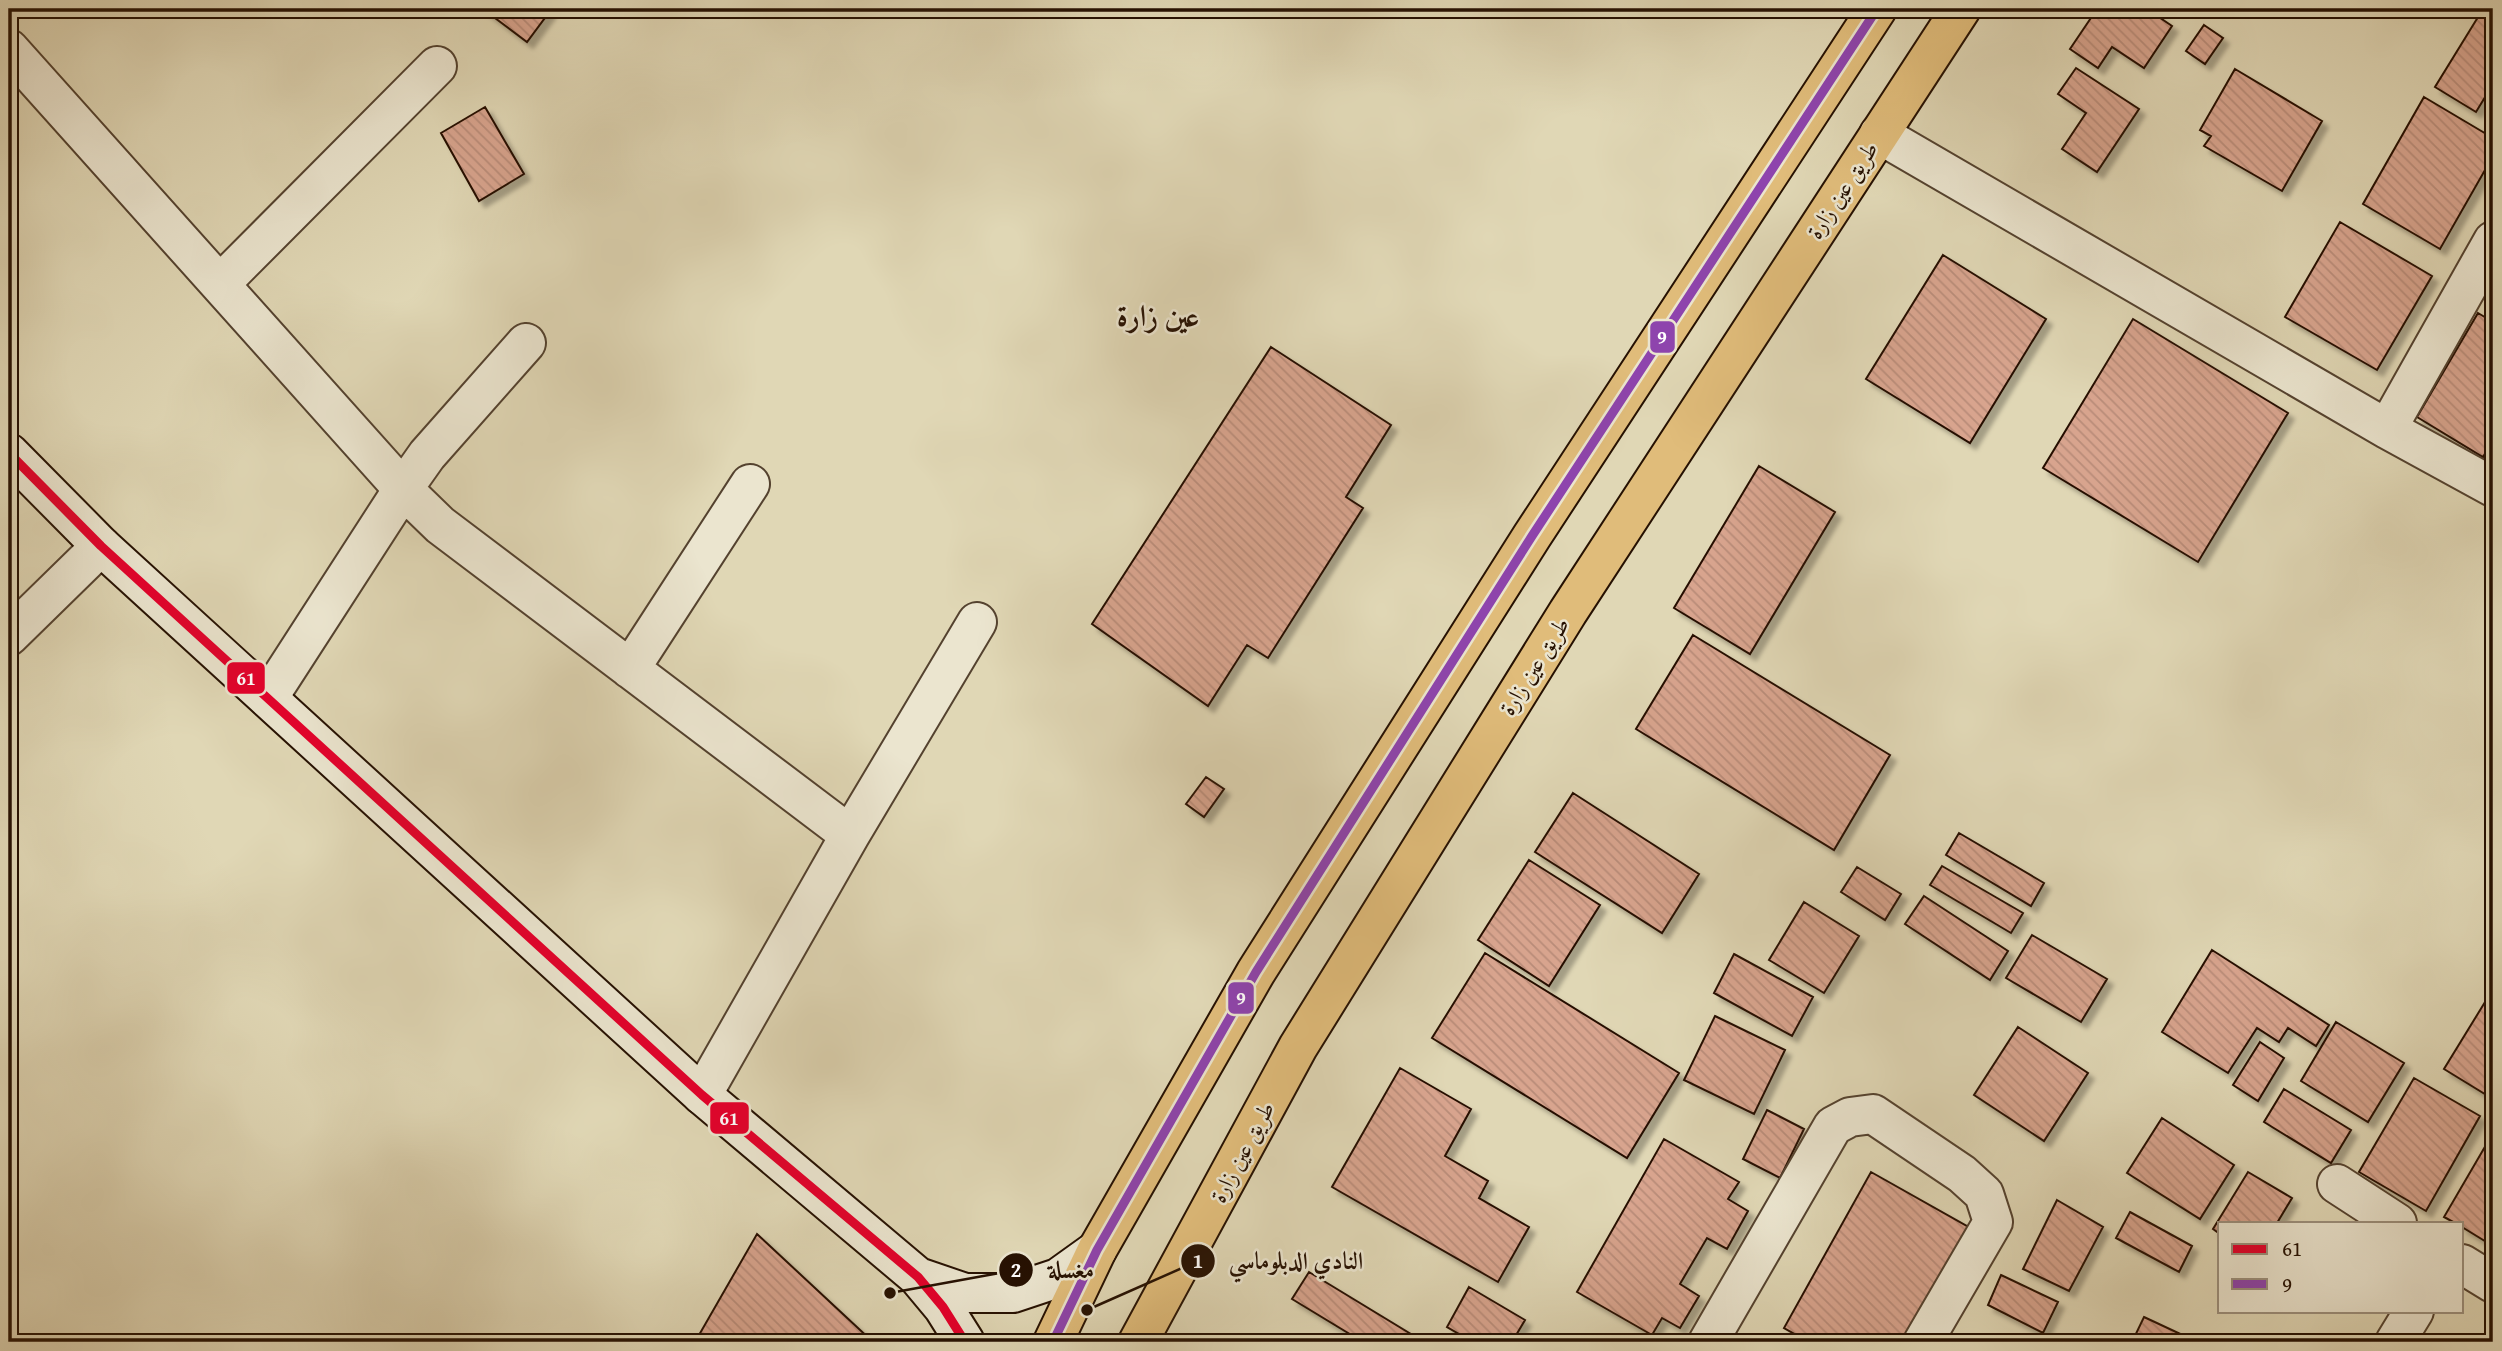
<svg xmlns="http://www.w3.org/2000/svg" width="2502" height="1351" font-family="'Gentium Book Plus',Amiri,serif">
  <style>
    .building { fill: url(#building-back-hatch); stroke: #261102; stroke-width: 2; filter: url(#shadow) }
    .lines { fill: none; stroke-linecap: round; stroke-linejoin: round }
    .minor-casing { stroke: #54422f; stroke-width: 42 }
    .secondary-casing { stroke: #261102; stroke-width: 42 }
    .primary-casing { stroke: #261102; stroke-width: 42 }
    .minor { stroke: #ebe5cf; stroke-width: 38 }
    .secondary { stroke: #ebe5cf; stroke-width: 38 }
    .primary { stroke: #e0bc7a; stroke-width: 38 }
    .bus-1-casing { stroke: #ebe5cf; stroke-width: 14 }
    .bus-2-casing { stroke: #ebe5cf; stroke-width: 14 }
    .bus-1 { stroke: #e4002b; stroke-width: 9 }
    .bus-2 { stroke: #8e44ad; stroke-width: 9 }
    .labels { text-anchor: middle; stroke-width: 5; stroke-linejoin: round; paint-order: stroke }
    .street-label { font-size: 23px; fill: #261102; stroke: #ebe5cf }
    .district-label { font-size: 30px; font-weight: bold; fill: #261102; stroke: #ebe5cf }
    .leader { fill: none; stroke: #261102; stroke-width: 2.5 }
    .callout-dot { fill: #261102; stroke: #ebe5cf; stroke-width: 2.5 }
    .mark-label { font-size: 21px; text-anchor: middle; font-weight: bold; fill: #fff }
    .callout-label { font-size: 24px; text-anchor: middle; font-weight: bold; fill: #261102; stroke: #ebe5cf; stroke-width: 5; stroke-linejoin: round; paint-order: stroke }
    .line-badge { stroke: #ebe5cf; stroke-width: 2.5 }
    .badge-label { font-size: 19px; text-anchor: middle; font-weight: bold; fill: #fff }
  </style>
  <defs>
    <pattern id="building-back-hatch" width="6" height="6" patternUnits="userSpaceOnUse" patternTransform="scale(1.75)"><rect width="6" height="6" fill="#d8a48e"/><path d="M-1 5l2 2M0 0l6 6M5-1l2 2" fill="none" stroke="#b98c79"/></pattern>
    <filter id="shadow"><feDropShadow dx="6" dy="6" stdDeviation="2" flood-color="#0004"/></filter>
  </defs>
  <rect width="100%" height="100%" fill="#e0d7b5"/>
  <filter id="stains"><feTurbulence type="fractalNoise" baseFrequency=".00286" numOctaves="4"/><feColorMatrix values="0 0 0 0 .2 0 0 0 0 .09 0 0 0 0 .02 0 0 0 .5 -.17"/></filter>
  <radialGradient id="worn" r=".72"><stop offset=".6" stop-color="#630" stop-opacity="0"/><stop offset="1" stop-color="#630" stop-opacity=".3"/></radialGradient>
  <path class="building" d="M483,9H548L550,11L527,42Z
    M2097,9H2147L2172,26L2144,68L2112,47L2098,68L2070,49Z
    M2483,9H2493V98L2487,94L2476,112L2435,87Z
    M2204,25L2223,38L2205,64L2186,51Z
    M2076,68L2139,109L2097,172L2062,149L2086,113L2058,94Z
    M2235,69L2322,121L2282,191L2204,146L2211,136L2200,130Z
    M2424,97L2493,138V156L2440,249L2363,204Z
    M485,107L524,174L479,201L441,133Z
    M2340,222L2432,276L2377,370L2285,317Z
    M1943,255L2046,319L1970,443L1866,379Z
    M2478,313L2493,322V440L2483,457L2417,417Z
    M2133,319L2288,413L2198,562L2043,468Z
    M1271,347L1391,425L1346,497L1363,508L1268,658L1247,645L1208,706L1092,624Z
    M1759,466L1835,512L1750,654L1674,608Z
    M1693,635L1890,755L1834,850L1636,729Z
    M1206,777L1224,789L1204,817L1186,804Z
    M1573,793L1699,874L1662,933L1535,852Z
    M1959,833L2044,883L2031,906L1946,855Z
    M1529,860L1600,905L1549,986L1478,940Z
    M1942,866L2023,913L2011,933L1930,885Z
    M1857,867L1901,894L1885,920L1841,892Z
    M1924,896L2008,951L1990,980L1905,924Z
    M1804,902L1859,936L1824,993L1769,960Z
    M2032,935L2107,979L2081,1022L2006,978Z
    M2212,950L2329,1025L2316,1046L2288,1028L2279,1042L2257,1028L2228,1073L2162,1032Z
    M1485,953L1679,1073L1627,1158L1432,1038Z
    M1734,954L1813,997L1792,1036L1714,993Z
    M2493,989V1099L2444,1069Z
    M1715,1016L1785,1050L1754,1114L1684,1080Z
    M2336,1022L2404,1063L2368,1122L2301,1081Z
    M2018,1027L2088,1073L2044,1141L1974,1095Z
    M2260,1042L2284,1058L2258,1101L2233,1085Z
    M1400,1068L1471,1109L1445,1156L1488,1181L1479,1198L1529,1227L1498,1282L1332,1187Z
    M2414,1078L2480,1116L2426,1211L2359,1172Z
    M2284,1089L2351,1130L2331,1163L2264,1122Z
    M1767,1110L1804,1129L1780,1178L1743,1159Z
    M2162,1118L2234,1165L2200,1219L2127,1173Z
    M2493,1133V1246L2462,1227V1223H2455L2444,1217Z
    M1664,1139L1739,1182L1728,1199L1748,1211L1727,1249L1707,1238L1680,1284L1699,1296L1680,1328L1662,1318L1652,1335L1577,1292Z
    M1871,1172L1972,1229L1909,1342H1809L1784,1328Z
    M2248,1172L2292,1198L2277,1223H2220V1234L2213,1229Z
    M2057,1200L2103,1227L2069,1291L2023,1269Z
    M2130,1212L2192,1246L2179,1272L2116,1238Z
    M757,1234L873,1342H695Z
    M1309,1272L1424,1342H1363L1292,1299Z
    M2001,1275L2058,1302L2043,1333L1988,1305Z
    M1469,1287L1525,1320L1512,1342H1473L1447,1327Z
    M2144,1317L2189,1338L2187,1342H2132Z
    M1275,1336L1286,1342H1271Z"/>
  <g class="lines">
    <defs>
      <path id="minor" d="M9,49L403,489L440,525L850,835
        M1879,134L2387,429L2493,487
        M220,284L437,66
        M2387,429L2493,241
        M9,636L101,546
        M630,669L750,484
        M268,698L403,489L427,455L526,343
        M702,1095L850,835L977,622
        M2337,1184L2397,1223
        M2462,1264L2493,1283
        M1708,1342L1833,1126L1850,1117L1873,1114L1962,1174L1984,1194L1993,1222L1923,1342
        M2395,1342L2414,1311"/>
      <path id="secondary" d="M9,453L101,546L702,1095L918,1277L943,1307L965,1342
        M918,1277L965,1293H1013L1058,1278L1097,1250"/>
      <path id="primary" d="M1053,1342L1097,1250L1256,972L1532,536L1877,9
        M1138,1342L1298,1047L1568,612L1961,9"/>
    </defs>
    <use href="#minor" class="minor-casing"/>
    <use href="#secondary" class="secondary-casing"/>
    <use href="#primary" class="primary-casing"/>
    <use href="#minor" class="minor"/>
    <use href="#secondary" class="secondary"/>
    <use href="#primary" class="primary"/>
    <defs>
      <path id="bus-1" d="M9,453L101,546L702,1095L918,1277L943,1307L965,1342"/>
      <path id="bus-2" d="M1053,1342L1097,1250L1256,972L1532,536L1877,9"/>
    </defs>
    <use href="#bus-1" class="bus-1-casing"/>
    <use href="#bus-2" class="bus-2-casing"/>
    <use href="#bus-1" class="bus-1"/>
    <use href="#bus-2" class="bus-2"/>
  </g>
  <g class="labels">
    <g class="street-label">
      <text transform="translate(1842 190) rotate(-57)" y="8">طريق عين زارة</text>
      <text transform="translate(1534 666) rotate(-58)" y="8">طريق عين زارة</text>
      <text transform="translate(1242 1152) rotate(-62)" y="8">طريق عين زارة</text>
    </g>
    <g class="district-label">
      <text x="1158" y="326">عين زارة</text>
    </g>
  </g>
  <path class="leader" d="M1087 1310L1198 1261M890 1293L1016 1270"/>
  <g class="callout-dot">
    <circle cx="1087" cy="1310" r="7"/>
    <circle cx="890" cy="1293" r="7"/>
    <circle cx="1198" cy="1261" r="18"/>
    <circle cx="1016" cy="1270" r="18"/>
  </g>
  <g class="mark-label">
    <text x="1198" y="1268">1</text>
    <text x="1016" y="1277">2</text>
  </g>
  <g class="callout-label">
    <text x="1296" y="1269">النادي الدبلوماسي</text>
    <text x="1071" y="1278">مغسلة</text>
  </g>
  <g class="line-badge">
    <rect x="1649" y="320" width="27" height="34" rx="7" fill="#8e44ad"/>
    <rect x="226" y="661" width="40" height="34" rx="7" fill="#e4002b"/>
    <rect x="1227" y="981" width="28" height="34" rx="7" fill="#8e44ad"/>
    <rect x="709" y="1101" width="41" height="34" rx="7" fill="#e4002b"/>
  </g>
  <g class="badge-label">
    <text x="1662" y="344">9</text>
    <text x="246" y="685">61</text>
    <text x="1241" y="1005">9</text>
    <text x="729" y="1125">61</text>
  </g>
  <rect width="2502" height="1351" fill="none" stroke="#e0d7b5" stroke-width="35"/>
  <rect x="10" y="10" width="2481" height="1330" fill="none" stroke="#261102" stroke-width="3.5"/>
  <rect x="18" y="18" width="2467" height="1316" fill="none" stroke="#261102" stroke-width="2"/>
  <rect x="2218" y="1222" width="245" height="91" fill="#ebe5cf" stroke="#9c907d" stroke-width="2"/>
  <rect x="2232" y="1244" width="35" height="10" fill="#e4002b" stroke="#9c907d" stroke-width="2"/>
  <text x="2282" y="1256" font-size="21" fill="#261102">61</text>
  <rect x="2232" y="1279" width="35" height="10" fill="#8e44ad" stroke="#9c907d" stroke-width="2"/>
  <text x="2282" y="1292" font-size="21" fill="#261102">9</text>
  <rect width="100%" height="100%" filter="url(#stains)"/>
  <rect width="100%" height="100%" fill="url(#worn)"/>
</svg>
